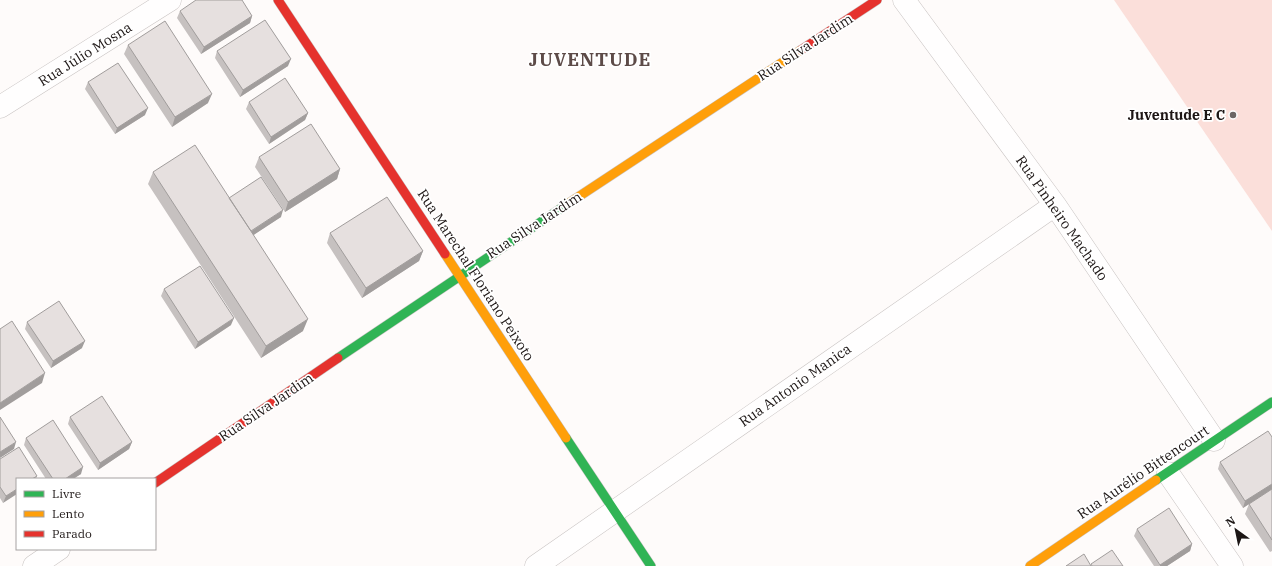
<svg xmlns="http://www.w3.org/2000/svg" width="1272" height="566" font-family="'IBM Plex Serif',serif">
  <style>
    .green { fill: #fbdfda }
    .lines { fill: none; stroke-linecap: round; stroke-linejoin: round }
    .street-casing { stroke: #c8c3c2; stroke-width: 23 }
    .fast-casing { stroke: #c8c3c2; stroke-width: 10 }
    .slow-casing { stroke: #c8c3c2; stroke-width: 10 }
    .jam-casing { stroke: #c8c3c2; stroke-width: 10 }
    .street { stroke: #fffefe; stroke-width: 22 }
    .fast { stroke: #30b455; stroke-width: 9 }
    .slow { stroke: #ff9f0a; stroke-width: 9 }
    .jam { stroke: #e5322d; stroke-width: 9 }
    .wall { fill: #c6c1c0 }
    .shaded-wall { fill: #a19d9c }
    .building { fill: #e6e0df; stroke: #a19d9c }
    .poi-dot { fill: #6c6665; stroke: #fff; stroke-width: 1.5 }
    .labels { text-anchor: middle; stroke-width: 3.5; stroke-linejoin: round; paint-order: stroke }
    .street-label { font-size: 14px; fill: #1d1615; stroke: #fff }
    .poi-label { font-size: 14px; font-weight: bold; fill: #1d1615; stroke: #fff; text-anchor: end }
    .district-label { font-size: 18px; font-weight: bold; letter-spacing: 1px; fill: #5d4b48; stroke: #fff }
  </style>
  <rect width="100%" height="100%" fill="#fefbfa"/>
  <path class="green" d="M1114,0H1272V231Z"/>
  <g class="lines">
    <defs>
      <path id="street" d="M904,0L1055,205L1214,440
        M0,107L170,0
        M1168,473L1232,566
        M34,566L59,549
        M536,566L1055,205"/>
      <path id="fast" d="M338,358L569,203
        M566,438L651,566
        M1156,480L1272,402"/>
      <path id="slow" d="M569,203L801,50
        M445,254L566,438
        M1030,566L1156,480"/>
      <path id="jam" d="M278,0L445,254
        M801,50L877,0
        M155,483L338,358"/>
    </defs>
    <use href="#street" class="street-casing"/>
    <use href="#fast" class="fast-casing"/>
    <use href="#slow" class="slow-casing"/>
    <use href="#jam" class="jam-casing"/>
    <use href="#street" class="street"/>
    <use href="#fast" class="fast"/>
    <use href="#slow" class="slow"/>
    <use href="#jam" class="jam"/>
  </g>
  <path class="wall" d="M180,11L252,16L250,23L201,54L177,18Z
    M128,45L208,103L172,127L124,54Z
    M217,51L288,66L240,97L215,58Z
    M88,82L145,115L115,134L85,89Z
    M249,102L308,113L305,120L269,144L246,109Z
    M259,157L340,169L337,179L285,212L255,167Z
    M153,172L229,198L281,217L253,235L303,331L261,358L148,184Z
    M330,233L423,251L419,261L362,298L327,243Z
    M164,289L231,325L195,349L161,296Z
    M27,322L82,348L51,368L25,329Z
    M70,417L132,442L129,449L98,470L68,424Z
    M1272,437V551L1270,552L1245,514L1249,504L1243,508L1218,469L1220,462Z
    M26,438L81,474L73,479H46L24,445Z
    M0,459L37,476L36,479H17L3,503L0,498Z
    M1137,529L1192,544L1190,551L1167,566H1154L1134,536Z"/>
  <path class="shaded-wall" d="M252,16L250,23L201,54L204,47Z
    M291,59L288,66L240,97L243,90Z
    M212,94L208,103L172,127L175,117Z
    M148,108L145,115L115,134L117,128Z
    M308,113L305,120L269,144L271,137Z
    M340,169L337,179L285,212L288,202Z
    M283,210L281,217L246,240L249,233Z
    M423,251L419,261L362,298L366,288Z
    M234,318L231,325L195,349L198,342Z
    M308,319L303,331L261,358L266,346Z
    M85,341L82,348L51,368L53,361Z
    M45,373L42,383L0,410V403Z
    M16,442L14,449L0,458V452Z
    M132,442L129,449L98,470L100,463Z
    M83,467L81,474L73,479H65Z
    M1272,484V489L1243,508L1245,501Z
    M17,489V494L3,503L6,496Z
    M1192,544L1190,551L1167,566H1160V565Z"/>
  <path class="building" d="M196,0H242L252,16L204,47L180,11Z
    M265,20L291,59L243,90L217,51Z
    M165,21L212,94L175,117L128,45Z
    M118,63L148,108L117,128L88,82Z
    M285,78L308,113L271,137L249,102Z
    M311,124L340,169L288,202L259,157Z
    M195,145L308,319L266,346L153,172Z
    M261,177L283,210L251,231L229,198Z
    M387,197L423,251L366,288L330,233Z
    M200,266L234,318L198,342L164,289Z
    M59,301L85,341L53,361L27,322Z
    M12,321L45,373L0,403V329Z
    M102,396L132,442L100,463L70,417Z
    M0,417L16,442L0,452Z
    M53,420L83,467L65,479H53L26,438Z
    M1268,431L1272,437V484L1245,501L1220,462Z
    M19,447L37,476L32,479H17V489L6,496L0,487V459Z
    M1272,489V540L1249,504Z
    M1169,508L1192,544L1160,565L1137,529Z
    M1112,550L1123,566H1092L1091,564Z
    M1084,554L1091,566H1066Z"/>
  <circle class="poi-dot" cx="1233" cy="115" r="4"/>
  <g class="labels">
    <g class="street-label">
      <text transform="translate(805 47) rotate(-33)" y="5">Rua Silva Jardim</text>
      <text transform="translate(85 54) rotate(-32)" y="5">Rua Júlio Mosna</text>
      <text transform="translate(1062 218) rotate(55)" y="5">Rua Pinheiro Machado</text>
      <text transform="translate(534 225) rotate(-33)" y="5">Rua Silva Jardim</text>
      <text transform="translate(476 275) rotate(57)" y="5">Rua Marechal Floriano Peixoto</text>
      <text transform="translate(795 385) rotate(-35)" y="5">Rua Antonio Manica</text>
      <text transform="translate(266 407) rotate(-34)" y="5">Rua Silva Jardim</text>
      <text transform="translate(1143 472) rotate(-34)" y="5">Rua Aurélio Bittencourt</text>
    </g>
    <g class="poi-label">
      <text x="1225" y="120">Juventude E C</text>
    </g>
    <g class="district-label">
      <text x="590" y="66">JUVENTUDE</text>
    </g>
  </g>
  <rect x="16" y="478" width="140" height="72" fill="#ffffff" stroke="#a5a2a1"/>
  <rect x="24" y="491" width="20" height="6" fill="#30b455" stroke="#a5a2a1"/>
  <text x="52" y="498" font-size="12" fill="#1d1615">Livre</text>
  <rect x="24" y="511" width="20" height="6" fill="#ff9f0a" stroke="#a5a2a1"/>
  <text x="52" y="518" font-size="12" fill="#1d1615">Lento</text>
  <rect x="24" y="531" width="20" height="6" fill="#e5322d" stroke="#a5a2a1"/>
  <text x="52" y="538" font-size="12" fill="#1d1615">Parado</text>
  <g transform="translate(1236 530) rotate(327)" stroke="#ffffff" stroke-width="3" paint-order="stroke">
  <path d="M0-3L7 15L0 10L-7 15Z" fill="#1d1615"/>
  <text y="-6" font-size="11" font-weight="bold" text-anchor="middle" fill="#1d1615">N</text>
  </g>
</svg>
